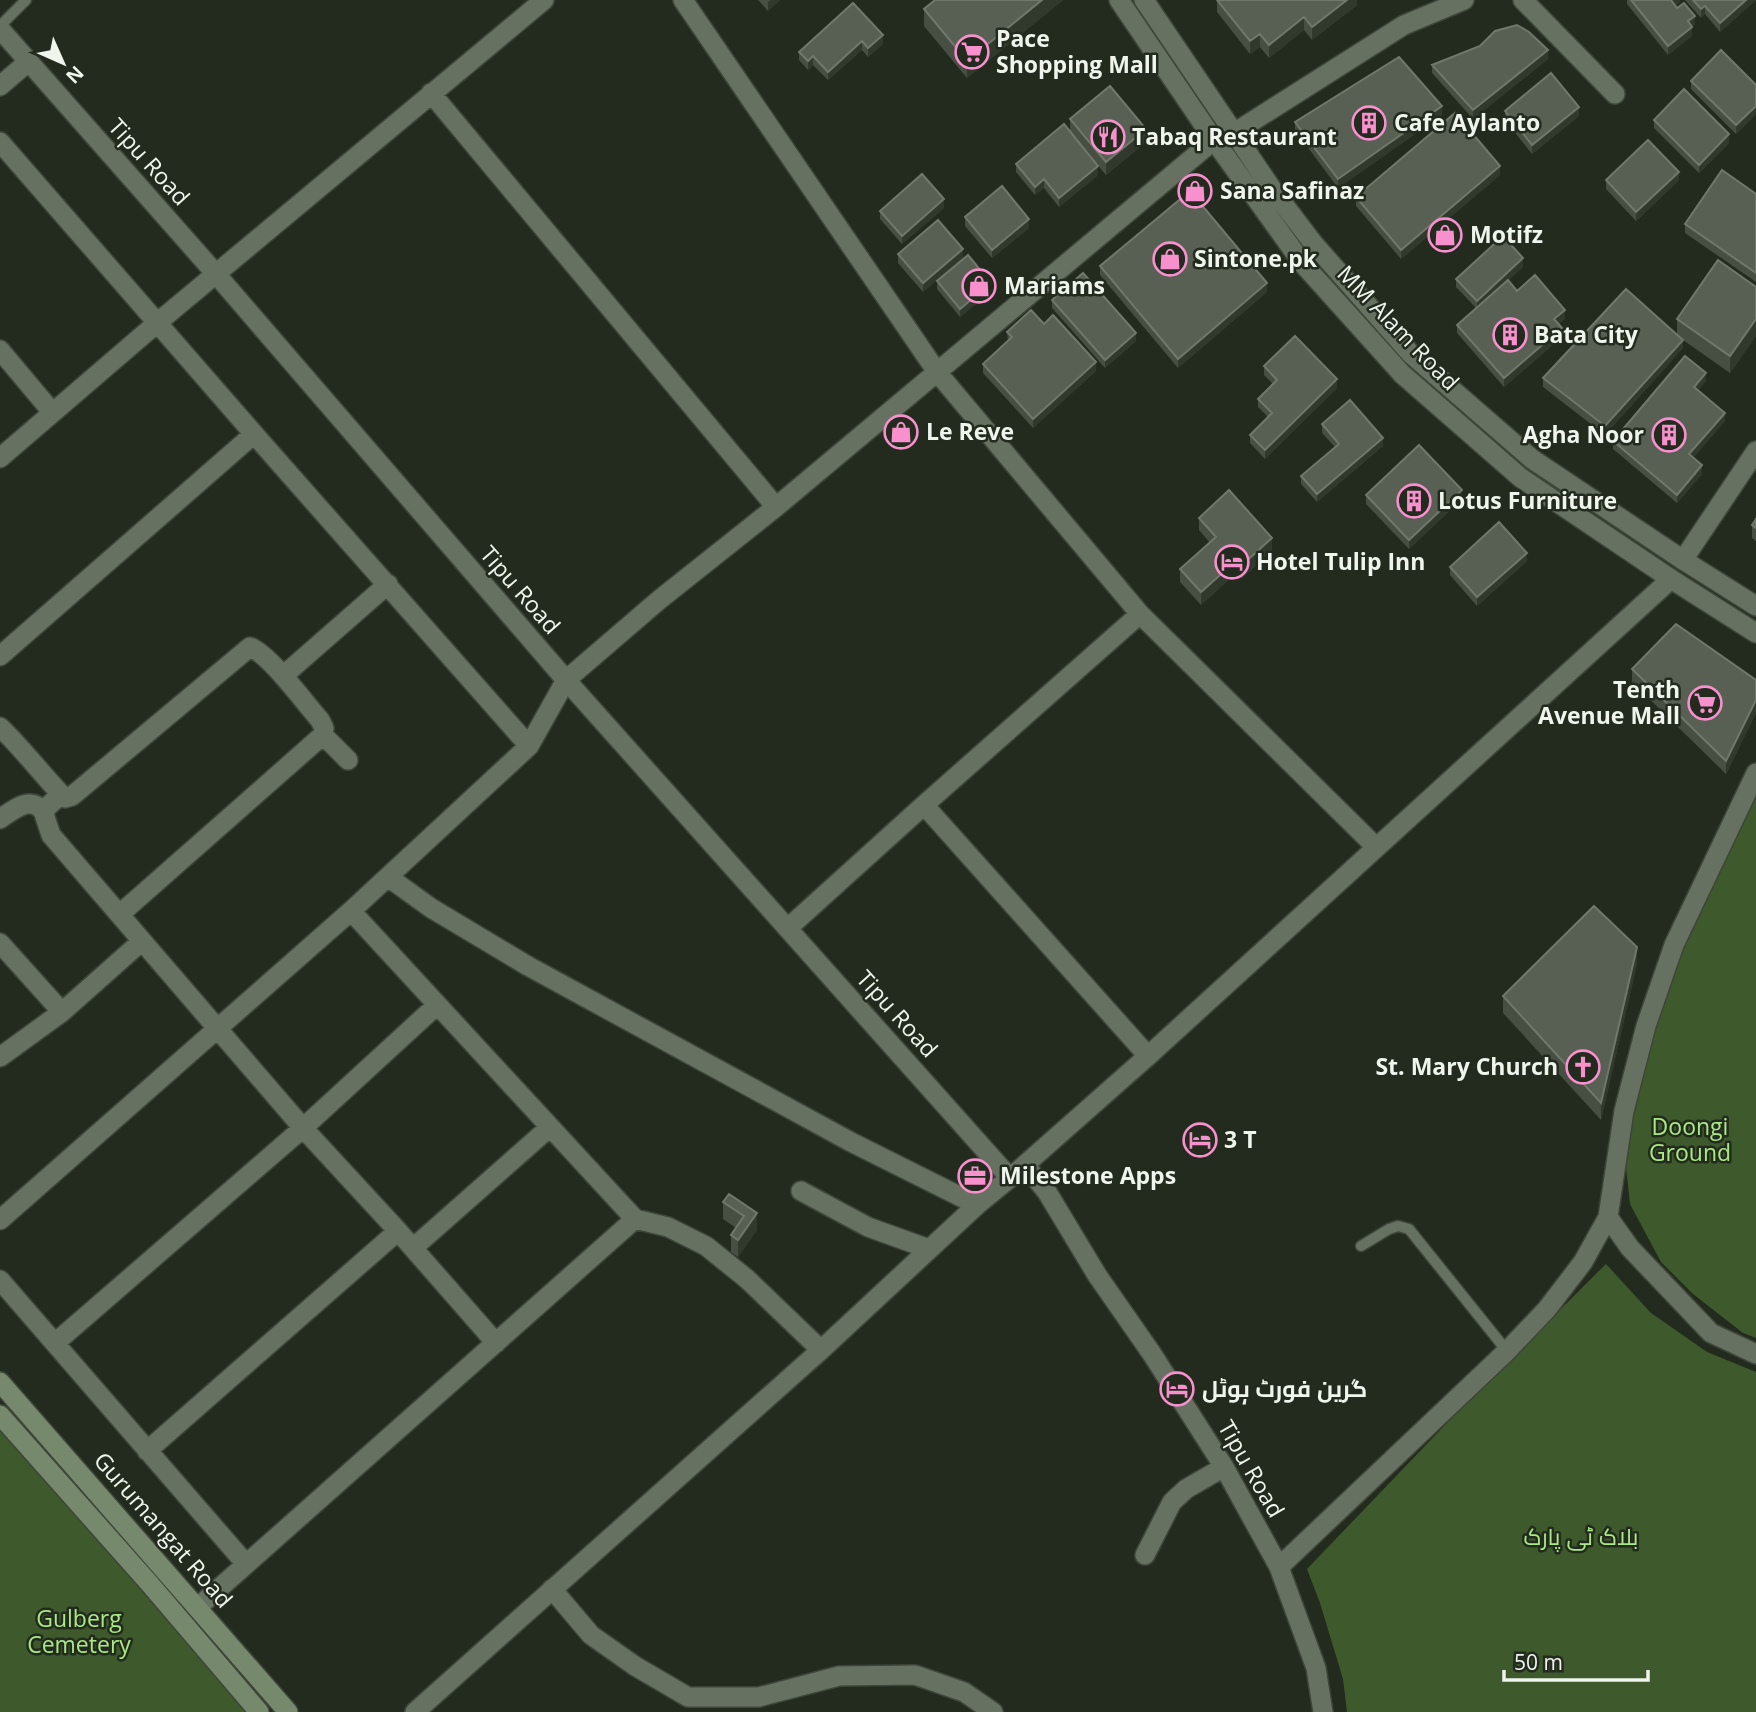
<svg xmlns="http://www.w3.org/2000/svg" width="1756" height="1712" font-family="'Open Sans',Cairo,sans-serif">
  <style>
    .green { fill: #3e5a2c }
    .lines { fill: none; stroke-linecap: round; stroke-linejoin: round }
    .service-casing { stroke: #3e4539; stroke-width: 13 }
    .minor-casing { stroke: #3e4539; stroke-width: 22 }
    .tertiary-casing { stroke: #3e4539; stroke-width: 22 }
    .secondary-casing { stroke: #3e4539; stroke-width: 22 }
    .service { stroke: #677162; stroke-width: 10 }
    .minor { stroke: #677162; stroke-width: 19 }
    .tertiary { stroke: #677162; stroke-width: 19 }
    .secondary { stroke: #76896c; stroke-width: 19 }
    .wall { fill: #464f41 }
    .shaded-wall { fill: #30392b }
    .building { fill: #586053; stroke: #70786b; stroke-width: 2 }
    .labels { text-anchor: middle; stroke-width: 5; stroke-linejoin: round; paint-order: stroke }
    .poi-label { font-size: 23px; font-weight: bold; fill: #eff5ec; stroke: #222b1e; text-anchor: start }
    .street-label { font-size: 23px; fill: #eff5ec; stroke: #222b1e }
    .park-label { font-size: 23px; fill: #a9e882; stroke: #222b1e }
  </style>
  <rect width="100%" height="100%" fill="#222b1e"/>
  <path class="green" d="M1756,796V1338L1743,1333L1693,1294L1661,1262L1630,1204L1622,1130L1665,983Z
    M1606,1264L1651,1313L1707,1352L1756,1372V1712H1347L1343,1679L1320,1603L1307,1569L1469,1400Z
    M0,1418L248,1712H0Z"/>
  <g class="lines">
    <defs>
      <path id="service" d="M0,26L26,0
        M1361,1246L1389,1229L1398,1226L1409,1229L1507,1351"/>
      <path id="minor" d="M683,0L937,372L1140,614L1376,847
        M1523,0L1615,94
        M0,86L28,62
        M431,93L776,507
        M1234,133L1404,25L1464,0
        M0,142L254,434L529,746
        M0,350L52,412
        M0,458L157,323L544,0
        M1683,560L1756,451
        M0,656L254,434
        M283,676L388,584
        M0,727C22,748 40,772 61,794L43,811L51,835L303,1128L398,1231L496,1343
        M323,735L348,760
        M61,794L65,798L72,796L250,647C270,655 304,702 320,720L324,728L323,735L120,914
        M924,805L1148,1056
        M0,819C13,810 30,795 43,811
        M388,877L431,908L528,966L851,1142L977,1205
        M351,911L635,1219L668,1227L706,1246L747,1279L821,1350
        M788,928L924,805L1140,614
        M0,943L62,1012
        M0,1057L62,1012L142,941
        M1025,1165L1047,1192L1097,1275L1152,1354L1224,1467L1279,1567L1316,1668L1323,1712
        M801,1191L868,1227L929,1249
        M1608,1217L1630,1248L1711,1333L1756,1354
        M0,1220L351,911L529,746L566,680L659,600L776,507L1214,140
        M413,1248L550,1127
        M0,1280L246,1564
        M55,1343L303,1128L437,1005
        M147,1451L398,1231
        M1145,1555L1172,1502L1186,1489L1224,1467
        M1279,1567L1507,1351L1547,1309L1583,1262L1608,1217L1624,1111L1646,1026L1674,945L1756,773
        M552,1589L591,1635L635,1666L688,1697H759L839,1676L915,1675L964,1692L993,1712
        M198,1607L635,1219"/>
      <path id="tertiary" d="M1119,0L1214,140L1303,264L1402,374L1521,478L1671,579L1756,633
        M1144,0L1272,189L1313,243L1410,353L1532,459L1683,560L1756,606
        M0,29L216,274L566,680L1010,1178
        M415,1712L821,1350L977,1205L1010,1178L1148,1056L1671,579"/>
      <path id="secondary" d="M0,1382L288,1712
        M0,1415L149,1583L259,1712"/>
    </defs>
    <use href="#service" class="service-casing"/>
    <use href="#minor" class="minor-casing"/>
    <use href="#tertiary" class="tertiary-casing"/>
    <use href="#secondary" class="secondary-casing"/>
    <use href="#service" class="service"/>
    <use href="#minor" class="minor"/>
    <use href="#tertiary" class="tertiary"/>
    <use href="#secondary" class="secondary"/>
  </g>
  <path class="wall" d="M758,0H780L768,11Z
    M1063,0L967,78L924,26V9Z
    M1217,0H1357V5L1312,40L1304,30L1269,58L1260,47L1250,54L1217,12Z
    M1627,0H1680V1L1675,6L1695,24L1692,27V36L1668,55L1627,4Z
    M1685,0H1756L1720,32L1705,14L1701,18Z
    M853,3L883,44L868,57L862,50L828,80L813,65L808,70L799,60V52Z
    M1548,59L1473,119L1432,73V65Z
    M1691,81L1756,85V114L1736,134L1691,89Z
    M1505,111L1579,116L1532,154L1505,120Z
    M1442,115L1338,188L1295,130V122Z
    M1070,119L1146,142L1106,175L1079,143L1098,175L1059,207L1044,188L1035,195L1016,172V164L1070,132Z
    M1654,120L1729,143L1699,173L1654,128Z
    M1500,175L1401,259L1356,206V197Z
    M1606,180H1679L1636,221L1606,189Z
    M1756,194V282L1685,233V224Z
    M944,208L902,244L880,219V211Z
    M965,217L1029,228L992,258L965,226Z
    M898,254L963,258L923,292L898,263Z
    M1100,266L1267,292L1178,368L1100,275Z
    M1523,267L1508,280L1517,291L1565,318L1559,324L1562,337L1504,387L1457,333V325L1476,308L1456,287V279Z
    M937,281L991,292L960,317L937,289Z
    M1756,287V336L1730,373L1683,340V348L1605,435L1543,387V378L1677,334V319Z
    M1052,300L1136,341L1105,368L1052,308Z
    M1044,324L1096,371L1033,428L983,373V364L1008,341L1007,332Z
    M1264,366L1337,388L1265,459L1250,443V435L1268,417L1258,407V399L1273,384L1264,375Z
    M1706,381L1698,390L1725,421L1693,458L1702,474L1677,503L1613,449V441Z
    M1322,424L1383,446L1317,502L1301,484V476L1335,447L1322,433Z
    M1366,495L1462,499L1409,549L1366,504Z
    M1199,518L1272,551L1242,578L1237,572L1201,605L1180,582V569L1210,543L1199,530Z
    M1756,519V541L1752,538V525Z
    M1527,561L1477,606L1450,575V567Z
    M1632,669L1756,680V713L1726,774L1632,682Z
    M1637,964L1601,1120L1503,1013V996Z
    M723,1202L757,1213V1230L738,1257L731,1252V1235L736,1228L723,1219Z"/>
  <path class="shaded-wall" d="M771,0H780L768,11V2Z
    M1042,0H1063L967,78V61Z
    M1347,0H1357V5L1312,40V27Z
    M1671,0H1680V1L1670,9Z
    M1746,0H1756L1720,32V23Z
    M1705,6V14L1701,18V9Z
    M1695,16V24L1688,30V21Z
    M1304,17V30L1269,58V45Z
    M1692,27V36L1668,55V46Z
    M1260,34V47L1250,54V41Z
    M883,35V44L868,57V48Z
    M862,41V50L828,80V72Z
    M1548,50V59L1473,119V110Z
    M813,56V65L808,70V61Z
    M1442,106V115L1338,188V179Z
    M1756,106V114L1736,134V125Z
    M1579,107V116L1532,154V145Z
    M1146,129V142L1106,175V162Z
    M1729,134V143L1699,173V165Z
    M1098,166V175L1059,207V198Z
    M1500,166V175L1401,259V250Z
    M1679,172V180L1636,221V212Z
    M1044,179V188L1035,195V187Z
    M944,199V208L902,244V236Z
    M1029,219V228L992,258V250Z
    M963,249V258L923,292V283Z
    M1523,258V267L1477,310V301Z
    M991,283V292L960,317V309Z
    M1267,283V292L1178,368V359Z
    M1565,310V318L1554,328V319Z
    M1756,319V336L1730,373V356Z
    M1562,328V337L1504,387V378Z
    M1136,333V341L1105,368V360Z
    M1683,340V348L1605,435V426Z
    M1096,362V371L1033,428V419Z
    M1706,373V381L1694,395V387Z
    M1337,379V388L1265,459V450Z
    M1725,413V421L1689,463V454Z
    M1383,438V446L1317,502V494Z
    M1702,465V474L1677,503V495Z
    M1462,490V499L1409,549V540Z
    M1272,538V551L1242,578V565Z
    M1527,553V561L1477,606V597Z
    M1237,560V572L1201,605V592Z
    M1756,700V713L1726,774V761Z
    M1637,947V964L1601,1120V1103Z
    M757,1213V1230L738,1257V1240Z"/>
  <path class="building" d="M935,0H1042L967,61L924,9Z
    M1217,0H1347L1312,27L1304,17L1269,45L1260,34L1250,41Z
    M1631,0H1671L1677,8L1684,3L1695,16L1688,21L1692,27L1668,46Z
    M1693,0H1746L1720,23L1705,6L1701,9Z
    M853,3L883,35L868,48L862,41L828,72L813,56L808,61L799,52Z
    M1517,25L1529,32L1548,50L1473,110L1432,65L1480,46L1495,31Z
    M1721,50L1756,85V106L1736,125L1691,81Z
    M1399,57L1442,106L1338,179L1295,122Z
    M1551,73L1579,107L1532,145L1505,111Z
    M1110,86L1146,129L1106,162L1070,119Z
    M1684,89L1729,134L1699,165L1654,120Z
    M1455,113L1500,166L1401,250L1356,197Z
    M1064,124L1098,166L1059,198L1044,179L1035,187L1016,164Z
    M1648,140L1679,172L1636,212L1606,180Z
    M1722,170L1756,194V273L1685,224Z
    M922,174L944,199L902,236L880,211Z
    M1002,186L1029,219L992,250L965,217Z
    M1190,191L1267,283L1178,359L1100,266Z
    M938,220L963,249L923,283L898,254Z
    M1503,236L1523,258L1477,301L1456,279Z
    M968,255L991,283L960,309L937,281Z
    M1718,260L1756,287V319L1730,356L1677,319Z
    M1083,273L1136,333L1105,360L1052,300Z
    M1535,275L1565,310L1554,319L1562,328L1504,378L1457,325L1508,280L1517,291Z
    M1626,289L1683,340L1605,426L1543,378Z
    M1031,310L1044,324L1053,315L1096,362L1033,419L983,364L1012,337L1007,332Z
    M1295,336L1337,379L1265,450L1250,435L1272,413L1258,399L1277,380L1264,366Z
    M1685,356L1706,373L1694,387L1725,413L1689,454L1702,465L1677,495L1613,441Z
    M1350,400L1383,438L1317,494L1301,476L1339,444L1322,424Z
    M1419,445L1462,490L1409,540L1366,495Z
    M1229,490L1272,538L1242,565L1237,560L1201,592L1180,569L1216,537L1199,518Z
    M1756,519V528L1752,525Z
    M1499,522L1527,553L1477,597L1450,567Z
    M1676,624L1756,680V700L1726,761L1632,669Z
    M1594,906L1637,947L1601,1103L1503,996Z
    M729,1194L757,1213L738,1240L731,1235L744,1216L723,1202Z"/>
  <defs>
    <symbol id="supermarket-ring" viewBox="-11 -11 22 22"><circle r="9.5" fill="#222b1e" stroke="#f790cd" stroke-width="1.5"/><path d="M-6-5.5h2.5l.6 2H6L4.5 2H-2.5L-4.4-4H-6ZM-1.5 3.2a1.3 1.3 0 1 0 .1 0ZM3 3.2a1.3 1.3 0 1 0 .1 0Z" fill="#f790cd"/></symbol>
    <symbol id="building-ring" viewBox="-11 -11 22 22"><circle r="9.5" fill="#222b1e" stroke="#f790cd" stroke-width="1.5"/><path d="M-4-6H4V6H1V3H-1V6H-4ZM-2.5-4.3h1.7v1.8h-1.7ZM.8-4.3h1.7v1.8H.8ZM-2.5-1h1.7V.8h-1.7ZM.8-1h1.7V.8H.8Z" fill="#f790cd"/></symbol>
    <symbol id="restaurant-ring" viewBox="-11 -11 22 22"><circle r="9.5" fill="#222b1e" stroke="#f790cd" stroke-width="1.5"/><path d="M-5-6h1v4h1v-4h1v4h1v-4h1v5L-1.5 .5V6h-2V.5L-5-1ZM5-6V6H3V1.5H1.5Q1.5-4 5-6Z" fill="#f790cd"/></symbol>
    <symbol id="shop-ring" viewBox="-11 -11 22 22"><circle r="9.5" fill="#222b1e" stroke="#f790cd" stroke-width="1.5"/><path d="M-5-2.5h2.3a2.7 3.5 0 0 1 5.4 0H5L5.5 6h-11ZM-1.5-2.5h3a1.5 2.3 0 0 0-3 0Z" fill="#f790cd"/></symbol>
    <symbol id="hotel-ring" viewBox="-11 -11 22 22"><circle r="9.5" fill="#222b1e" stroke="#f790cd" stroke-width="1.5"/><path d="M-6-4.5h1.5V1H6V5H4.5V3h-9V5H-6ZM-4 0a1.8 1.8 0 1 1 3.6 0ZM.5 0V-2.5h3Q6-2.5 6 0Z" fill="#f790cd"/></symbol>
    <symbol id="church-ring" viewBox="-11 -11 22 22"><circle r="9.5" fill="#222b1e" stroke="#f790cd" stroke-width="1.5"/><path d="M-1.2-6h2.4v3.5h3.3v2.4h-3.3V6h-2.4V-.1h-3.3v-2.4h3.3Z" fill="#f790cd"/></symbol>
    <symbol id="office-ring" viewBox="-11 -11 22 22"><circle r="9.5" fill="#222b1e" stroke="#f790cd" stroke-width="1.5"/><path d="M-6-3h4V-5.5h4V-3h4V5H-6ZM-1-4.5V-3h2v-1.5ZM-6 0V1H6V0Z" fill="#f790cd"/></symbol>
  </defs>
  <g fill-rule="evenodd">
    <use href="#supermarket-ring" x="953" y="33" width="38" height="38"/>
    <use href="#building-ring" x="1350" y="104" width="38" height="38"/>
    <use href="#restaurant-ring" x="1089" y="118" width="38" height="38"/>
    <use href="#shop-ring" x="1176" y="172" width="38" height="38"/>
    <use href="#shop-ring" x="1426" y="216" width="38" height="38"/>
    <use href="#shop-ring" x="1151" y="240" width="38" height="38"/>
    <use href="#shop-ring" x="960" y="267" width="38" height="38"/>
    <use href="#building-ring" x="1491" y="316" width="38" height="38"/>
    <use href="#shop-ring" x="882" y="413" width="38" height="38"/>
    <use href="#building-ring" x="1650" y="416" width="38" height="38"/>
    <use href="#building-ring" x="1395" y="482" width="38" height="38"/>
    <use href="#hotel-ring" x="1213" y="543" width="38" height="38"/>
    <use href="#supermarket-ring" x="1686" y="684" width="38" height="38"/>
    <use href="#church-ring" x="1564" y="1048" width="38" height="38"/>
    <use href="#hotel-ring" x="1181" y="1121" width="38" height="38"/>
    <use href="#office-ring" x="956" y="1157" width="38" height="38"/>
    <use href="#hotel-ring" x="1158" y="1370" width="38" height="38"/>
  </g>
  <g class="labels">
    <g class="poi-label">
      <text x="996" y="47">Pace<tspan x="996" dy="26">Shopping Mall</tspan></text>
      <text x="1394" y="131">Cafe Aylanto</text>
      <text x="1132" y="145">Tabaq Restaurant</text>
      <text x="1220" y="199">Sana Safinaz</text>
      <text x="1470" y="243">Motifz</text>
      <text x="1194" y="267">Sintone.pk</text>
      <text x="1004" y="294">Mariams</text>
      <text x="1534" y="343">Bata City</text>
      <text x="926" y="440">Le Reve</text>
      <text x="1644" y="443" text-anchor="end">Agha Noor</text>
      <text x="1438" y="509">Lotus Furniture</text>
      <text x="1256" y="570">Hotel Tulip Inn</text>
      <text x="1680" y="698" text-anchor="end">Tenth<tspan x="1680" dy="26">Avenue Mall</tspan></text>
      <text x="1558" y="1075" text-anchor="end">St. Mary Church</text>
      <text x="1224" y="1148">3 T</text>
      <text x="1000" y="1184">Milestone Apps</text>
      <text x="1202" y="1397">گرین فورٹ ہوٹل</text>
    </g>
    <g class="street-label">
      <text transform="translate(149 162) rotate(48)" y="8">Tipu Road</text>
      <text transform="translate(1398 328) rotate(46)" y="8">MM Alam Road</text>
      <text transform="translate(520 590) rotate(49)" y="8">Tipu Road</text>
      <text transform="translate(897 1014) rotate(48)" y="8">Tipu Road</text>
      <text transform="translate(1251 1469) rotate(60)" y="8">Tipu Road</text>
      <text transform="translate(163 1530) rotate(49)" y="8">Gurumangat Road</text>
    </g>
    <g class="park-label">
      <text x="1690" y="1135">Doongi<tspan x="1690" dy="26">Ground</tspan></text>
      <text x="1581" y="1545">بلاک ٹی پارک</text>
      <text x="79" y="1627">Gulberg<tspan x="79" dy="26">Cemetery</tspan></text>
    </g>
  </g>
  <g transform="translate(63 63) rotate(135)" stroke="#222b1e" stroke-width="5" paint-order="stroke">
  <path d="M0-5L12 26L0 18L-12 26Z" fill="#eff5ec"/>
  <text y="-10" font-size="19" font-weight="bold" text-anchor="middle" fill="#eff5ec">N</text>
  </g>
  <path d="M1504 1670v10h144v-10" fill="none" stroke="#eff5ec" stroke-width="3.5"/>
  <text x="1514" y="1670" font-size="21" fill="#eff5ec" stroke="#222b1e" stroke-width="5" paint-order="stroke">50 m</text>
</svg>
